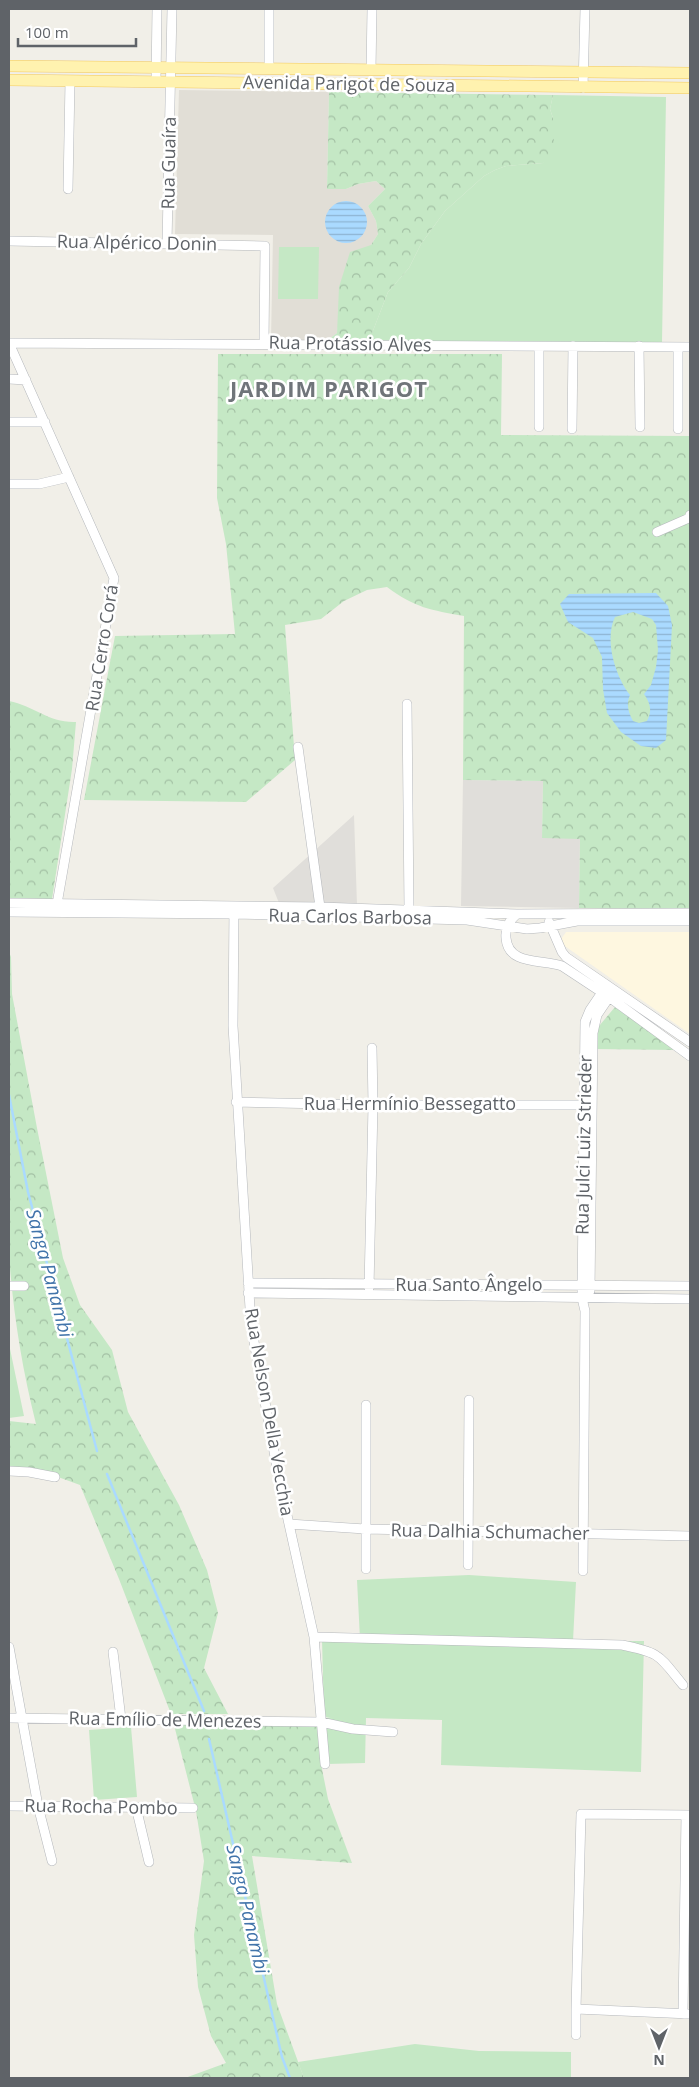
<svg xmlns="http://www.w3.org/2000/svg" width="699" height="2087" font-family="'Open Sans',sans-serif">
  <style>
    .commercial { fill: #fef7e0 }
    .industrial { fill: #e0deda }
    .education { fill: #e1ded6 }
    .green { fill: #c5e8c5 }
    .forest { fill: url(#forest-crowns) }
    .water { fill: url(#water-rules); fill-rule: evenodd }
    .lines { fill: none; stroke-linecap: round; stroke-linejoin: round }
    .stream { stroke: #aadaff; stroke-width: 2.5 }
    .minor-casing { stroke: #b5b8bc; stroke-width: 10 }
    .major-casing { stroke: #f2c960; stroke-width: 12 }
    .minor { stroke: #fff; stroke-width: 9 }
    .major { stroke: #fff2af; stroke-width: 11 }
    .labels { text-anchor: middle; stroke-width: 5; stroke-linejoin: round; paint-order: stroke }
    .street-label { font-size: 18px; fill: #5f6368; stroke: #fff }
    .water-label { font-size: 19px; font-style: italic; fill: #4174aa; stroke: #fff }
    .district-label { font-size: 22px; font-weight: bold; letter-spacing: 1px; fill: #70757a; stroke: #fff }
  </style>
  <defs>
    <pattern id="forest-crowns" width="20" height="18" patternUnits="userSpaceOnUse" patternTransform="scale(1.25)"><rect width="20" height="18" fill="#c5e8c5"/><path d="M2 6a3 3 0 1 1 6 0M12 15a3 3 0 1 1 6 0" fill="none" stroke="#a3c0a4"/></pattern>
    <pattern id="water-rules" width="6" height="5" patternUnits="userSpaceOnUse" patternTransform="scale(1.25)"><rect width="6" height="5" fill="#aadaff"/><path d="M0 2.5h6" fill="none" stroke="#8eb4d2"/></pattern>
  </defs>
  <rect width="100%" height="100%" fill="#f1efe8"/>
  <path class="commercial" d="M566,932H690V1034L559,942Z"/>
  <path class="industrial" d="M463,780L543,781L542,838H580L579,908L461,906Z
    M354,815L357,905L279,903L273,888Z"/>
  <path class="education" d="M179,90L329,92L327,189H346L358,184L376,181L385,189L368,206L376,221L378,234L371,245L339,319L337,333L328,340H271L273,235L175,234Z"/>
  <path class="green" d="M553,95L666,97L662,343L369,341L388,292L409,268L421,244L445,211L484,176L495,170L506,166L543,163L553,118L550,109Z
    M279,247H319L318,299H278Z
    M9,1344L24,1416L9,1418Z
    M469,1575L576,1582L573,1641H644L641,1772L441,1765L442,1720L366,1718L365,1763L327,1764L325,1718L331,1717H324L322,1639H360L357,1580Z
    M131,1727L137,1797L94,1800L89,1730Z
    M415,2044L479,2051L571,2052V2078H304L298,2062Z"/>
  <path class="forest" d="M329,92L553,95L550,109L553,118L554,145L549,157L543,163L506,166L495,170L484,176L445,211L421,244L409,268L388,292L369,341L328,340L337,333L339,287L350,252L371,245L378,234L376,221L368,206L385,189L376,181L358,184L346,189H327Z
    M218,354H502L501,435L690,436V909L579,908L580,839L542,838L543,781L463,780L464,616C431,610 415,608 387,587L367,590L344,601L321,619L285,625L295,760L246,802L84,800L115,636L235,634L226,544L217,498Z
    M9,701C34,706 49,723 76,722L72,769L52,899L9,898Z
    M9,952L11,957L12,994L37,1128L63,1258L80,1305L112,1350L128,1412L179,1505L207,1570L218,1613L204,1668L228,1714H171L119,1579L80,1485L47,1473L9,1467V1421L36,1424C22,1368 13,1313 9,1255Z
    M615,1007L675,1050L594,1049V1032Z
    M174,1725L319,1726L321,1764L328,1799L352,1863L252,1856L277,2004L304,2078H185L226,2063L211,2036L198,1987L194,1935L204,1861L196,1811Z"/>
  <path class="water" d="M325 222a21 21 0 1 1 42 0a21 21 0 1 1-42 0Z
    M656,593L668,606L672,625L666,740L656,748L641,746L621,732L607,713L603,689L602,657L593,638L568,622L560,604L569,594ZM633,612L652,619L656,625L658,650L656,667L651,685L644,694C651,704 652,711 647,721L639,723L633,721C628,712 626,704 630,695C615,676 604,639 615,617Z"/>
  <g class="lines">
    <path class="stream" d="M9,1095L28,1192L97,1451
      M107,1474L204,1711
      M209,1739L282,2057L290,2078"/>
    <defs>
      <path id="minor" d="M269,69V9
        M371,70L372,9
        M156,81L157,9
        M583,88L585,9
        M68,189L70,81
        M9,241L265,246L264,343
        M167,243L172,9
        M639,346L640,427
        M9,379L26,380
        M9,422H45
        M539,427V347
        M572,429L573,346
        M678,429V347
        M9,484H39L69,477
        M657,532L689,518L690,515
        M407,704L409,909
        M298,747L320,907
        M9,903L320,907L517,914L690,913
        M234,906L233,1026L251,1325L279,1479L314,1637L325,1764
        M9,912L234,914L467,920L527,929L540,928L577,921H690
        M57,912V904L114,578L9,343L690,347
        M517,914C509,921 505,927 506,938C508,966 543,959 562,966L609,997L690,1056
        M549,922L562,952L566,957L690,1042
        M236,1102L373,1105H584
        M248,1283L690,1286
        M9,1286H24
        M369,1288L373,1105L372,1048
        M590,1291L593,1033L597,1015L614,990
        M248,1293L690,1299
        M9,1471L29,1472L55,1477
        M289,1524L365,1529L690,1536
        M468,1565L469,1400
        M366,1569V1405
        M583,1571L585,1311L582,1298L585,1022L590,1010L607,985
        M314,1637L622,1645C662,1653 659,1656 683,1685
        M9,1647L38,1806L52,1861
        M113,1652L121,1719
        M9,1718L321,1722L353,1729L393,1732
        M9,1806L193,1808
        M136,1807L149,1862
        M576,2009L581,1814L690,1815
        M683,2014L686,1815
        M576,2035V2009L690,2014"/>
      <path id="major" d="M9,66L690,73
        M9,80L690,88"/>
    </defs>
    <use href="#minor" class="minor-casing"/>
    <use href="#major" class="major-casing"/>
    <use href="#minor" class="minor"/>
    <use href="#major" class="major"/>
  </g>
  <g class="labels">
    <g class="street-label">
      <text transform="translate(349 84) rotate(1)" y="6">Avenida Parigot de Souza</text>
      <text transform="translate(169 163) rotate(-89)" y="6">Rua Guaíra</text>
      <text transform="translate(137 243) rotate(1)" y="6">Rua Alpérico Donin</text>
      <text transform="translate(350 344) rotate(1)" y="6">Rua Protássio Alves</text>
      <text transform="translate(102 648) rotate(-81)" y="6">Rua Cerro Corá</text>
      <text transform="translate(350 917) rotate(1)" y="6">Rua Carlos Barbosa</text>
      <text x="410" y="1110">Rua Hermínio Bessegatto</text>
      <text transform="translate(584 1145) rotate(-89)" y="6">Rua Julci Luiz Strieder</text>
      <text x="469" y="1291">Rua Santo Ângelo</text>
      <text transform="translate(269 1412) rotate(80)" y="6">Rua Nelson Della Vecchia</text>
      <text transform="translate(490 1532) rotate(1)" y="6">Rua Dalhia Schumacher</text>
      <text transform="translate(165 1720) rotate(1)" y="6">Rua Emílio de Menezes</text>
      <text transform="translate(101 1807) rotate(1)" y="6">Rua Rocha Pombo</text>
    </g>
    <g class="water-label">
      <text transform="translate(50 1273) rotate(75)" y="7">Sanga Panambi</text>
      <text transform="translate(248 1909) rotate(77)" y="7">Sanga Panambi</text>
    </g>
    <g class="district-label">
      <text x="329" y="397">JARDIM PARIGOT</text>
    </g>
  </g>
  <rect width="699" height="2087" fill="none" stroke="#5f6368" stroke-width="20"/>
  <g transform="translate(659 2047) rotate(180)" stroke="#ffffff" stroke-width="4" paint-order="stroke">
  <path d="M0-4L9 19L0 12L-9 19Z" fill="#5f6368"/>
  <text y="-8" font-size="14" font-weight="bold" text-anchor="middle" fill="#5f6368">N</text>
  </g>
  <path d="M18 38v8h118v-8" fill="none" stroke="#5f6368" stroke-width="2.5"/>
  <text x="25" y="38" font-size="15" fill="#5f6368" stroke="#ffffff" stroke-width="4" paint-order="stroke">100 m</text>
</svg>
